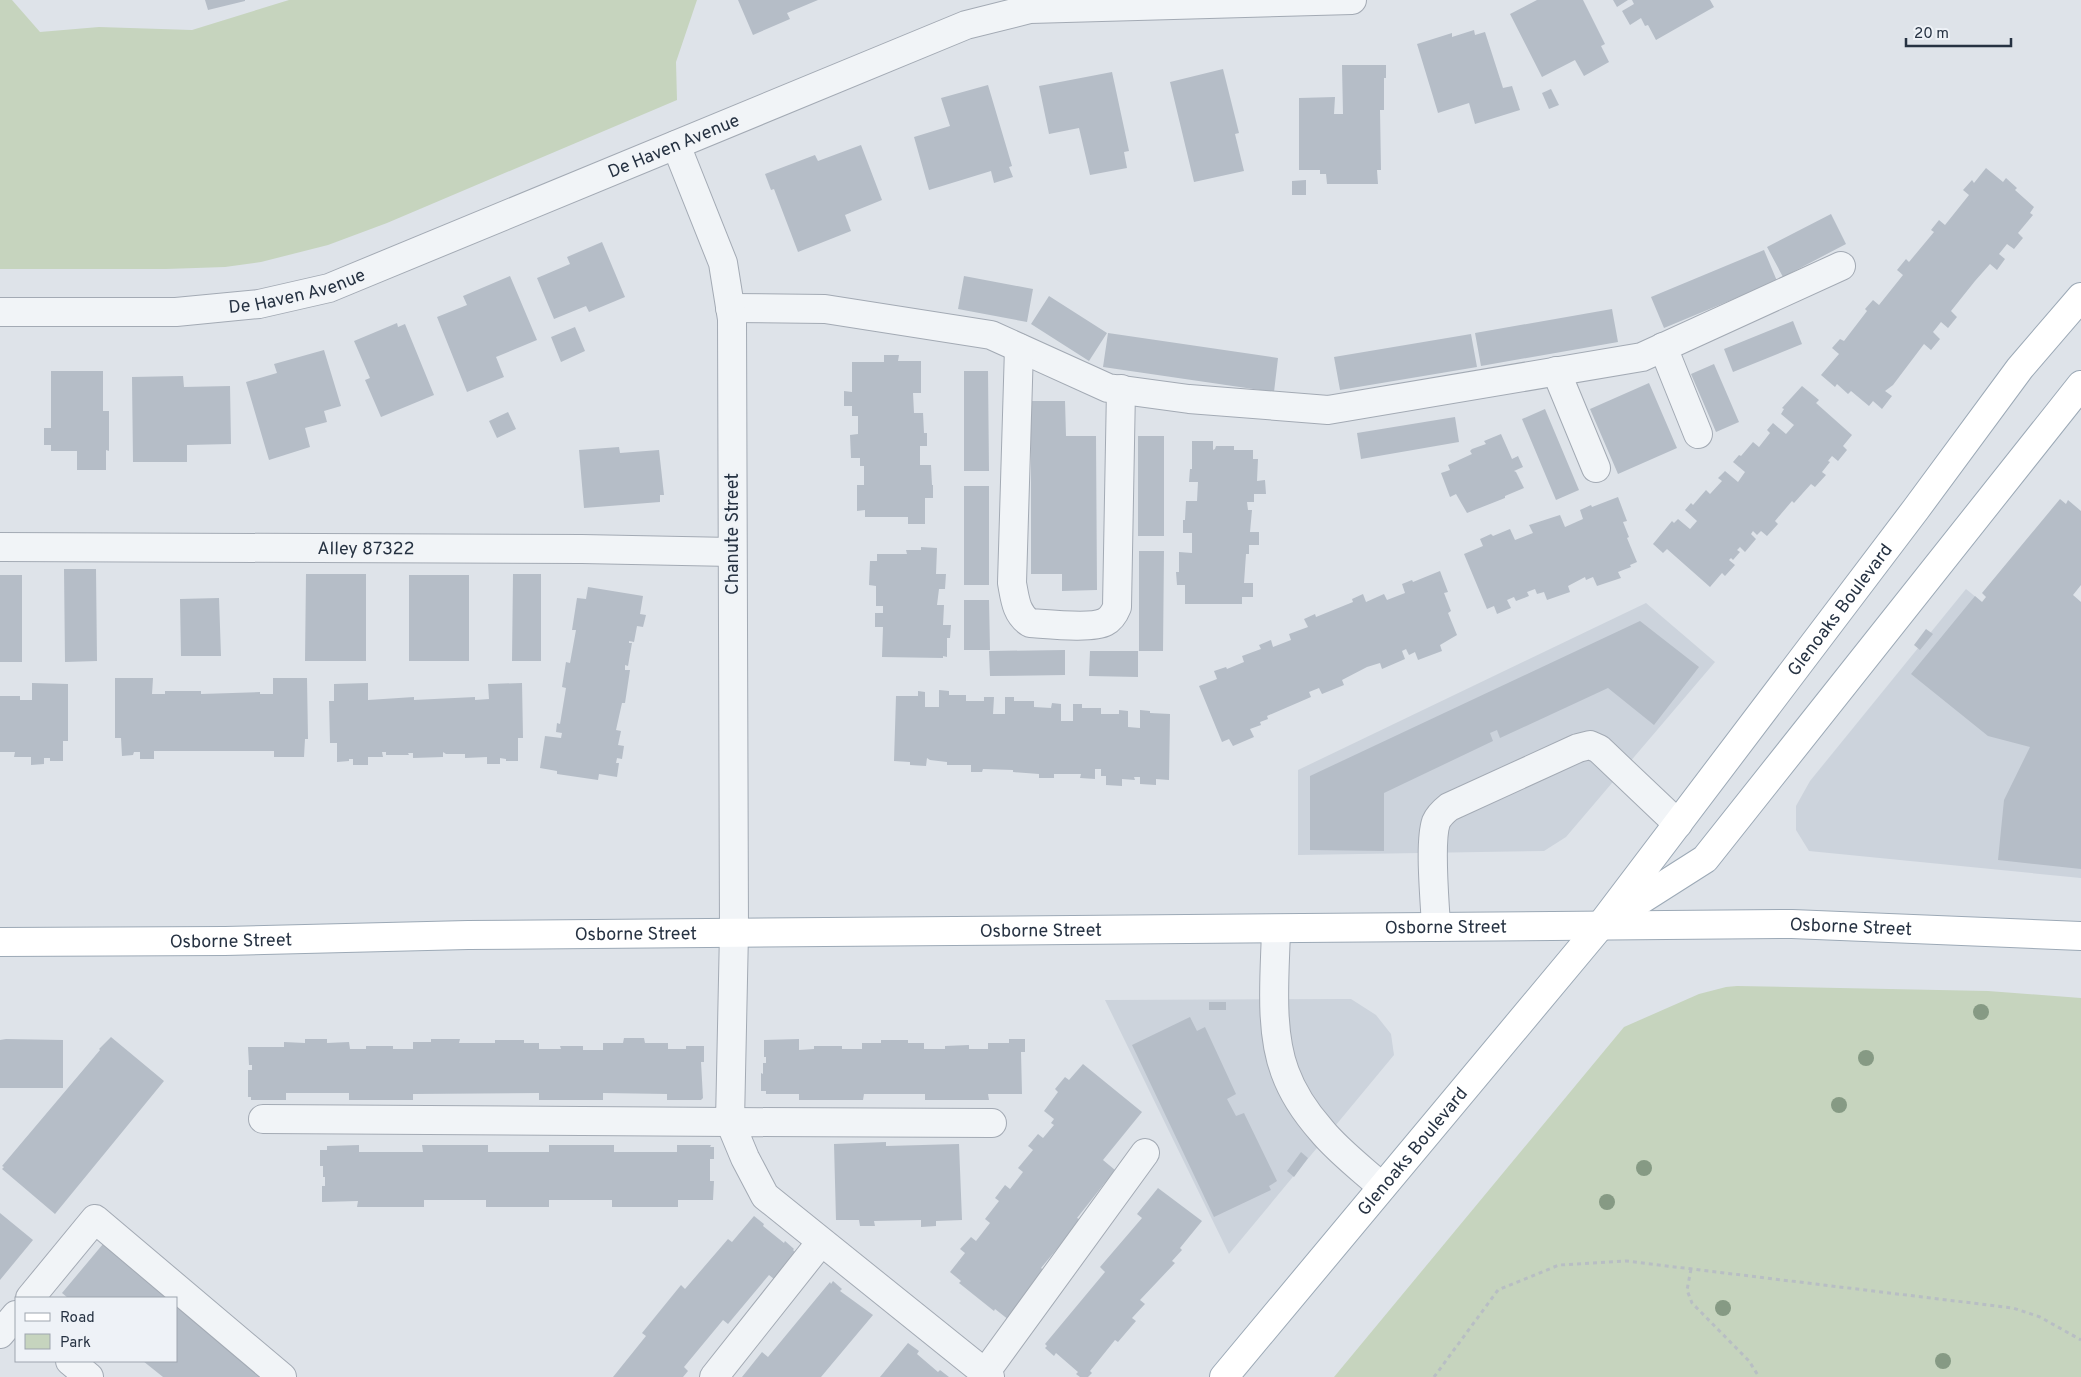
<svg xmlns="http://www.w3.org/2000/svg" width="2081" height="1377" font-family="Overpass,sans-serif">
  <style>
    .built { fill: #ccd3dc }
    .green { fill: #c6d4be }
    .building { fill: #b5bdc7 }
    .lines { fill: none; stroke-linecap: round; stroke-linejoin: round }
    .minor-casing { stroke: #a3aab4; stroke-width: 30 }
    .major-casing { stroke: #9ca9b6; stroke-width: 30 }
    .path { stroke: #b8bec4; stroke-width: 3; stroke-dasharray: 4 4; stroke-linecap: butt }
    .minor { stroke: #f1f4f7; stroke-width: 28 }
    .major { stroke: #fff; stroke-width: 28 }
    .tree { fill: #869a84 }
    .labels { text-anchor: middle; stroke-width: 4; stroke-linejoin: round; paint-order: stroke }
    .street-label { font-size: 18px; fill: #263242; stroke: #eef2f7 }
  </style>
  <rect width="100%" height="100%" fill="#dee3e9"/>
  <path class="built" d="M1966,589L2081,683V878L1809,851L1796,830V806L1810,781Z
    M1646,603L1715,662L1566,837L1544,851L1298,855V770Z
    M1351,999L1376,1015L1391,1034L1394,1055L1229,1254L1105,1000Z"/>
  <path class="green" d="M0,0H12L40,32L99,27L192,30L289,0H697L676,62L677,100L387,223L328,245L261,262L225,267L166,269H0Z
    M1737,986L1988,991L2081,998V1377H1334L1624,1027L1699,994L1726,987Z"/>
  <path class="building" d="M205,0H245V1L208,10Z
    M738,0H818L787,13L790,19L753,35Z
    M1537,0H1583L1605,44L1601,46L1609,62L1584,76L1575,60L1542,77L1510,14Z
    M1613,0H1628L1617,7Z
    M1632,0H1710L1714,7L1656,40L1648,25L1645,26L1641,18L1630,25L1622,11L1634,4Z
    M1474,30L1475,35L1485,32L1503,88L1512,86L1520,110L1475,124L1469,103L1438,113L1417,44L1452,33V37Z
    M1342,65H1386V78H1384V110H1380L1381,170H1377L1378,184H1327L1326,174H1320V170H1299V98L1335,97L1334,114H1343Z
    M1223,69L1239,133L1235,134L1244,171L1194,182L1170,82Z
    M1112,72L1129,151L1124,152L1127,168L1090,175L1079,128L1049,134L1039,86Z
    M988,85L1012,166L1009,167L1013,177L994,183L991,171L929,190L914,137L950,126L941,98Z
    M1551,89L1559,105L1549,109L1542,93Z
    M861,145L882,200L845,215L851,231L798,252L774,189L771,190L765,174L815,155L818,161Z
    M1986,168L2003,182L2006,178L2017,188L2015,190L2034,207L2030,213L2033,215L2018,233L2023,238L2014,249L2007,244L1999,254L2005,259L1997,270L1990,264L1975,281L1951,311L1957,317L1948,328L1941,322L1933,332L1940,339L1931,350L1924,344L1893,385L1885,391L1892,396L1882,409L1873,401L1869,406L1851,391L1848,394L1837,384L1835,387L1821,375L1839,354L1832,348L1840,339L1844,341L1867,311L1865,309L1873,300L1879,305L1903,275L1897,270L1906,259L1909,262L1934,232L1931,230L1939,220L1945,225L1969,195L1963,190L1972,180L1974,183Z
    M1306,180V195H1292V181Z
    M1831,214L1846,244L1783,277L1767,247Z
    M602,242L625,297L589,312L586,306L554,319L537,278L570,264L567,257Z
    M1764,250L1777,281L1664,328L1651,297Z
    M510,276L537,340L496,357L504,377L467,392L437,317L467,305L463,296Z
    M964,276L1033,289L1027,322L958,309Z
    M1049,296L1107,333L1089,361L1031,324Z
    M1612,309L1618,342L1481,366L1475,333Z
    M1793,321L1802,344L1733,372L1724,349Z
    M397,323L398,327L405,324L434,395L381,417L365,380L370,378L354,341Z
    M575,327L585,351L561,362L551,337Z
    M1108,333L1278,358L1274,392L1103,367Z
    M1471,334L1477,367L1340,390L1334,357Z
    M324,350L341,406L324,411L327,422L305,428L310,447L269,460L246,382L277,373L274,364Z
    M884,355H899L898,361H921V393H913L914,413H923L924,433H927V446H920V465H931L932,485H933V498H925V524H908V517H865V510L857,511V485H864V466H860V458H851L850,435L858,434V416H852V406H844V391L852,392V362H884Z
    M1714,364L1739,422L1716,432L1691,374Z
    M51,371H103V411H109V451L106,450V470H77V451H51V445H44V428H51Z
    M964,371H988L989,471H964Z
    M183,376L184,387L230,386L231,444L187,445V462H133L132,377Z
    M1649,383L1677,448L1618,474L1590,409Z
    M1802,386L1819,400L1816,403L1852,435L1843,446L1847,450L1838,461L1832,456L1828,461L1830,462L1822,472L1826,475L1815,487L1811,484L1794,503L1792,501L1775,521L1778,524L1767,536L1761,531L1757,535L1753,531L1751,534L1756,539L1745,552L1740,547L1737,550L1740,552L1733,560L1731,558L1729,560L1735,565L1725,576L1722,573L1710,587L1667,549L1663,553L1653,544L1672,521L1674,523L1678,519L1690,529L1697,521L1685,510L1691,503L1693,505L1706,490L1710,494L1722,481L1718,478L1725,471L1738,482L1745,472L1733,462L1739,455L1741,456L1753,442L1759,447L1770,433L1767,430L1773,423L1786,434L1794,425L1781,414L1784,409L1782,408Z
    M1031,401H1065L1066,436H1096L1097,590L1062,591V574H1031Z
    M1545,409L1579,490L1556,500L1522,419Z
    M508,412L516,429L497,438L489,421Z
    M1455,417L1459,442L1361,459L1357,433Z
    M1501,434L1512,459L1518,456L1523,467L1514,471L1516,472L1524,488L1505,496V498L1467,513L1456,494L1450,497L1441,473L1450,470L1448,465L1472,454L1470,451L1472,449L1486,444L1484,441Z
    M1138,436H1164V536H1138Z
    M1192,441H1213V450L1215,449L1216,446H1234V450H1253V459H1258L1257,481L1265,480L1266,494H1254V502H1247L1248,510H1252L1250,532H1259V545H1249V554H1246L1244,583H1253V597H1242V604H1185V585H1177L1176,572H1179V552L1192,553V533H1183V520H1185L1186,501H1197L1198,482H1189L1190,469H1192Z
    M619,447L620,453L659,450L664,495H660V502L584,508L579,450Z
    M964,486H989V585H964Z
    M1618,497L1627,521L1623,522L1629,537L1627,538L1637,562L1630,565L1631,567L1618,572L1621,578L1597,586L1593,577L1586,580L1585,577L1568,586L1570,592L1547,600L1544,592L1537,594L1535,589L1527,592L1529,596L1516,601L1514,597L1507,600L1511,608L1497,614L1494,606L1487,609L1464,554L1483,546L1480,539L1491,534L1493,536L1510,529L1515,540L1533,533L1529,525L1560,515L1565,527L1583,519L1580,510L1591,505L1592,507Z
    M2060,499L2066,504L2068,500L2081,511V585L2073,595L2081,602V869L1998,860L2004,800L2030,747L1988,736L1911,674L1975,596L1982,602L1986,597L1982,593Z
    M921,547L937,548L936,574H946L945,589H939L937,605H944L943,625H951L950,638H947V657L943,656V658L882,657L883,627H875V613H883V606H876V586L869,585L870,561H877V554H907L906,550H921Z
    M1139,551H1164L1163,651H1139Z
    M64,569H96L97,661L65,662Z
    M1440,571L1448,592L1444,593L1451,611L1448,613L1457,635L1440,645L1442,651L1418,660L1415,652L1409,655L1406,649L1402,651L1405,659L1382,669L1380,663L1367,667L1342,680L1344,685L1322,694L1319,688L1309,692L1311,697L1267,716L1268,719L1260,722L1261,725L1250,729L1254,737L1233,746L1229,739L1222,742L1199,686L1217,679L1214,671L1226,667L1227,669L1244,662L1242,656L1261,649L1259,645L1271,640L1273,647L1291,640L1289,634L1308,627L1304,619L1315,614L1316,617L1353,602L1352,599L1363,594L1366,602L1384,594L1387,600L1405,593L1402,584L1412,580L1413,582Z
    M306,574H366V661H305Z
    M513,574H541V661H512Z
    M0,575H22V662H0Z
    M409,575H469V661H409Z
    M588,587L643,596L640,614L646,615L643,627L637,626L634,642L629,641V643H632L628,666L625,665V670H630L625,703H622L616,730L621,731L618,745L624,746L622,759L617,758L616,763H619L617,777L599,774L598,780L557,774V771L540,768L545,736L561,738L562,733L556,732L557,723L560,724L566,688L562,687L566,662L570,663L576,630H572L577,598L586,599Z
    M219,598L221,656H181L180,599Z
    M964,600H989L990,650H964Z
    M1640,621L1699,667L1654,725L1608,688L1500,738L1497,730L1490,733L1493,741L1384,793V851L1310,850V776Z
    M1926,629L1933,634L1920,650L1914,645Z
    M1065,650V675L990,676L989,651Z
    M1090,651H1138V677L1089,676Z
    M115,678H153L152,694H165V691H201V694L260,692V694H273V678H307L308,739H305L304,757H274V751H154V759H140V752H134L133,755L122,756L121,738H115Z
    M32,683L68,684V741H63V761H50V758H44V764L31,765V757H14L15,752H0V696H20V700H32Z
    M368,683V700L414,697V700L475,697V700L489,699L488,684L522,683L523,738H518V761H506V759L500,758V764H487V757L465,758V754H446L443,752V757L413,758V753H408L409,755H386V752H382L383,757H368V765H353V759H349V761L337,762V743H330L329,701H334V684Z
    M939,690L949,691V695H966V701H984V697H994L993,714H1005V697H1014V701H1034V707L1051,708L1052,703L1061,704V721H1073V704H1082V708H1101V714H1119V710L1128,711V727L1140,728V710L1150,711V713L1170,714L1169,780L1156,779V785L1140,784V777H1134L1135,780L1122,779V786L1106,785V776H1101V769H1095V779L1080,778L1081,774H1054V778H1039V774L1013,772V770L983,769L982,772H971V765H947V762L930,760L927,758L926,766L910,765V762L894,761L896,696H918V691L925,692V707H939Z
    M1209,1002H1226V1010H1209Z
    M1190,1017L1197,1031L1205,1027L1236,1094L1227,1099L1236,1116L1244,1113L1277,1181L1269,1186L1271,1190L1214,1217L1132,1045Z
    M111,1037L164,1081L55,1214L2,1169L4,1167L2,1166L100,1050L99,1049Z
    M624,1038H644L645,1043H668V1049H686V1046H704V1062H701L703,1098L701,1100H667V1094L603,1093V1100H539V1093L413,1094V1100H349V1093H286V1100H251V1097H248V1070H252V1065H249L248,1047H284V1042L305,1043V1039H327V1043L349,1042L350,1049H366V1046H393V1049H413V1042H431V1039H460L459,1043H495V1040H524V1043H539V1049H561L560,1046H583V1050H603V1043H623Z
    M6,1039L63,1040V1088H0V1040Z
    M799,1039V1050L814,1049V1046H842V1049H862V1043H881V1040H908V1043H924V1049H945V1046L969,1045V1049H988V1043H1009V1039H1025V1052H1021L1022,1094H988L989,1100H925V1094H864L863,1100H799V1094H766V1091H761V1073L763,1074V1063H766V1057H764V1040Z
    M1083,1064L1142,1112L1103,1160L1115,1170L1077,1218L1081,1220L1041,1268L1047,1273L1009,1320L995,1309L994,1311L959,1283L961,1281L950,1272L965,1253L960,1249L971,1237L976,1241L990,1223L985,1219L999,1201L995,1198L1005,1185L1010,1189L1023,1172L1018,1168L1033,1150L1028,1146L1038,1134L1043,1138L1054,1125L1051,1123L1054,1119L1044,1111L1058,1092L1055,1089L1065,1077L1069,1080Z
    M886,1142V1146L959,1144L962,1220L936,1221V1226L921,1227V1220L874,1221L875,1226H860L859,1220H836L834,1144Z
    M359,1145V1152H423L422,1145H488V1152H549V1145H614V1152H677V1145H711L710,1147H714V1159H710V1181H714L713,1200H678V1207H612V1200H549V1207H486V1200H424V1207H357L358,1201L322,1202V1186H325V1177H323V1166H320V1150H327V1146Z
    M1301,1152L1308,1158L1294,1177L1287,1171Z
    M1158,1188L1202,1221L1180,1248L1182,1250L1172,1261L1175,1263L1140,1300L1145,1304L1132,1318L1136,1321L1118,1342L1115,1340L1090,1371L1092,1373L1088,1377H1080L1076,1374L1078,1372L1056,1353L1054,1356L1045,1348L1047,1346L1045,1344L1105,1272L1100,1267L1142,1218L1137,1214Z
    M0,1213L33,1240L0,1280Z
    M754,1216L764,1224L763,1226L784,1243L785,1241L794,1249L793,1250L796,1253L774,1279L769,1275L728,1324L723,1320L684,1367L688,1371L683,1377H613L646,1336L642,1333L681,1285L685,1289L728,1239L732,1242Z
    M103,1244L169,1298H68L62,1293Z
    M833,1281L842,1289L840,1291L873,1315L821,1377H742L762,1352L768,1357L830,1282L831,1284Z
    M176,1304L265,1377H163L143,1361H176Z
    M908,1343L919,1351L917,1354L938,1372L940,1370L949,1377H880Z"/>
  <g class="lines">
    <defs>
      <g id="minor">
        <path d="M730,308L825,309L991,335L1108,388L1189,399L1328,410L1642,357L1841,266"/>
        <path id="s1" d="M0,312H176L259,304L329,288L966,25L1030,9L1352,0"/>
        <path d="M1663,347L1698,434"/>
        <path d="M1019,348L1012,583C1015,599 1016,614 1030,623C1047,624 1092,629 1105,622C1111,619 1115,612 1117,607L1121,389"/>
        <path d="M1556,371L1596,468"/>
        <path id="s2" d="M0,547L582,549L732,552"/>
        <path d="M1436,927C1435,902 1429,843 1436,822C1439,815 1444,811 1449,807L1578,748L1590,745L1599,749L1678,824"/>
        <path d="M1276,929C1275,973 1269,1030 1285,1072C1293,1094 1306,1113 1321,1130C1338,1151 1362,1169 1382,1187"/>
        <path d="M263,1119L730,1122L734,932L732,319L723,263L676,145"/>
        <path d="M30,1298L95,1219L282,1377"/>
        <path d="M0,1334L16,1315"/>
        <path d="M70,1361L89,1377"/>
        <path d="M714,1377L821,1242"/>
        <path d="M982,1377L1145,1153"/>
        <path d="M990,1377L765,1196L745,1158L730,1122L992,1123"/>
      </g>
      <g id="major">
        <path d="M1617,915L1705,859L2081,385"/>
        <path id="s3" d="M0,942L225,941L468,935L1792,924L2081,936"/>
        <path id="s4" d="M1224,1377L1601,925L1916,509L2020,368L2081,297"/>
      </g>
    </defs>
    <use href="#minor" class="minor-casing"/>
    <use href="#major" class="major-casing"/>
    <path class="path" d="M1691,1269L1687,1290L1692,1303L1749,1361L1759,1377
      M1434,1377L1498,1290L1559,1265L1626,1261L2013,1308L2040,1317L2081,1340"/>
    <use href="#minor" class="minor"/>
    <use href="#major" class="major"/>
  </g>
  <g class="tree">
    <circle cx="1981" cy="1012" r="8"/>
    <circle cx="1866" cy="1058" r="8"/>
    <circle cx="1839" cy="1105" r="8"/>
    <circle cx="1644" cy="1168" r="8"/>
    <circle cx="1607" cy="1202" r="8"/>
    <circle cx="1723" cy="1308" r="8"/>
    <circle cx="1943" cy="1361" r="8"/>
  </g>
  <g class="labels">
    <g class="street-label">
      <text dy="6" stroke="none"><textPath href="#s1" startOffset="704">De Haven Avenue</textPath></text>
      <text dy="6" stroke="none"><textPath href="#s1" startOffset="299">De Haven Avenue</textPath></text>
      <text transform="translate(732 534) rotate(-90)" y="6">Chanute Street</text>
      <text dy="6" stroke="none"><textPath href="#s2" startOffset="366">Alley 87322</textPath></text>
      <text dy="6" stroke="none"><textPath href="#s4" startOffset="984">Glenoaks Boulevard</textPath></text>
      <text dy="6" stroke="none"><textPath href="#s3" startOffset="1446">Osborne Street</textPath></text>
      <text dy="6" stroke="none"><textPath href="#s3" startOffset="1851">Osborne Street</textPath></text>
      <text dy="6" stroke="none"><textPath href="#s3" startOffset="1041">Osborne Street</textPath></text>
      <text dy="6" stroke="none"><textPath href="#s3" startOffset="636">Osborne Street</textPath></text>
      <text dy="6" stroke="none"><textPath href="#s3" startOffset="231">Osborne Street</textPath></text>
      <text dy="6" stroke="none"><textPath href="#s4" startOffset="294">Glenoaks Boulevard</textPath></text>
    </g>
  </g>
  <rect x="15" y="1297" width="162" height="65" fill="#eef2f7" stroke="#9ea5af"/>
  <rect x="25" y="1313" width="25" height="8" fill="#ffffff" stroke="#9ea5af"/>
  <text x="60" y="1322" font-size="15" fill="#263242">Road</text>
  <rect x="25" y="1334" width="25" height="15" fill="#c6d4be" stroke="#9ea5af"/>
  <text x="60" y="1347" font-size="15" fill="#263242">Park</text>
  <path d="M1906 38v8h105v-8" fill="none" stroke="#263242" stroke-width="2.5"/>
  <text x="1914" y="38" font-size="15" fill="#263242" stroke="#eef2f7" stroke-width="4" paint-order="stroke">20 m</text>
</svg>
